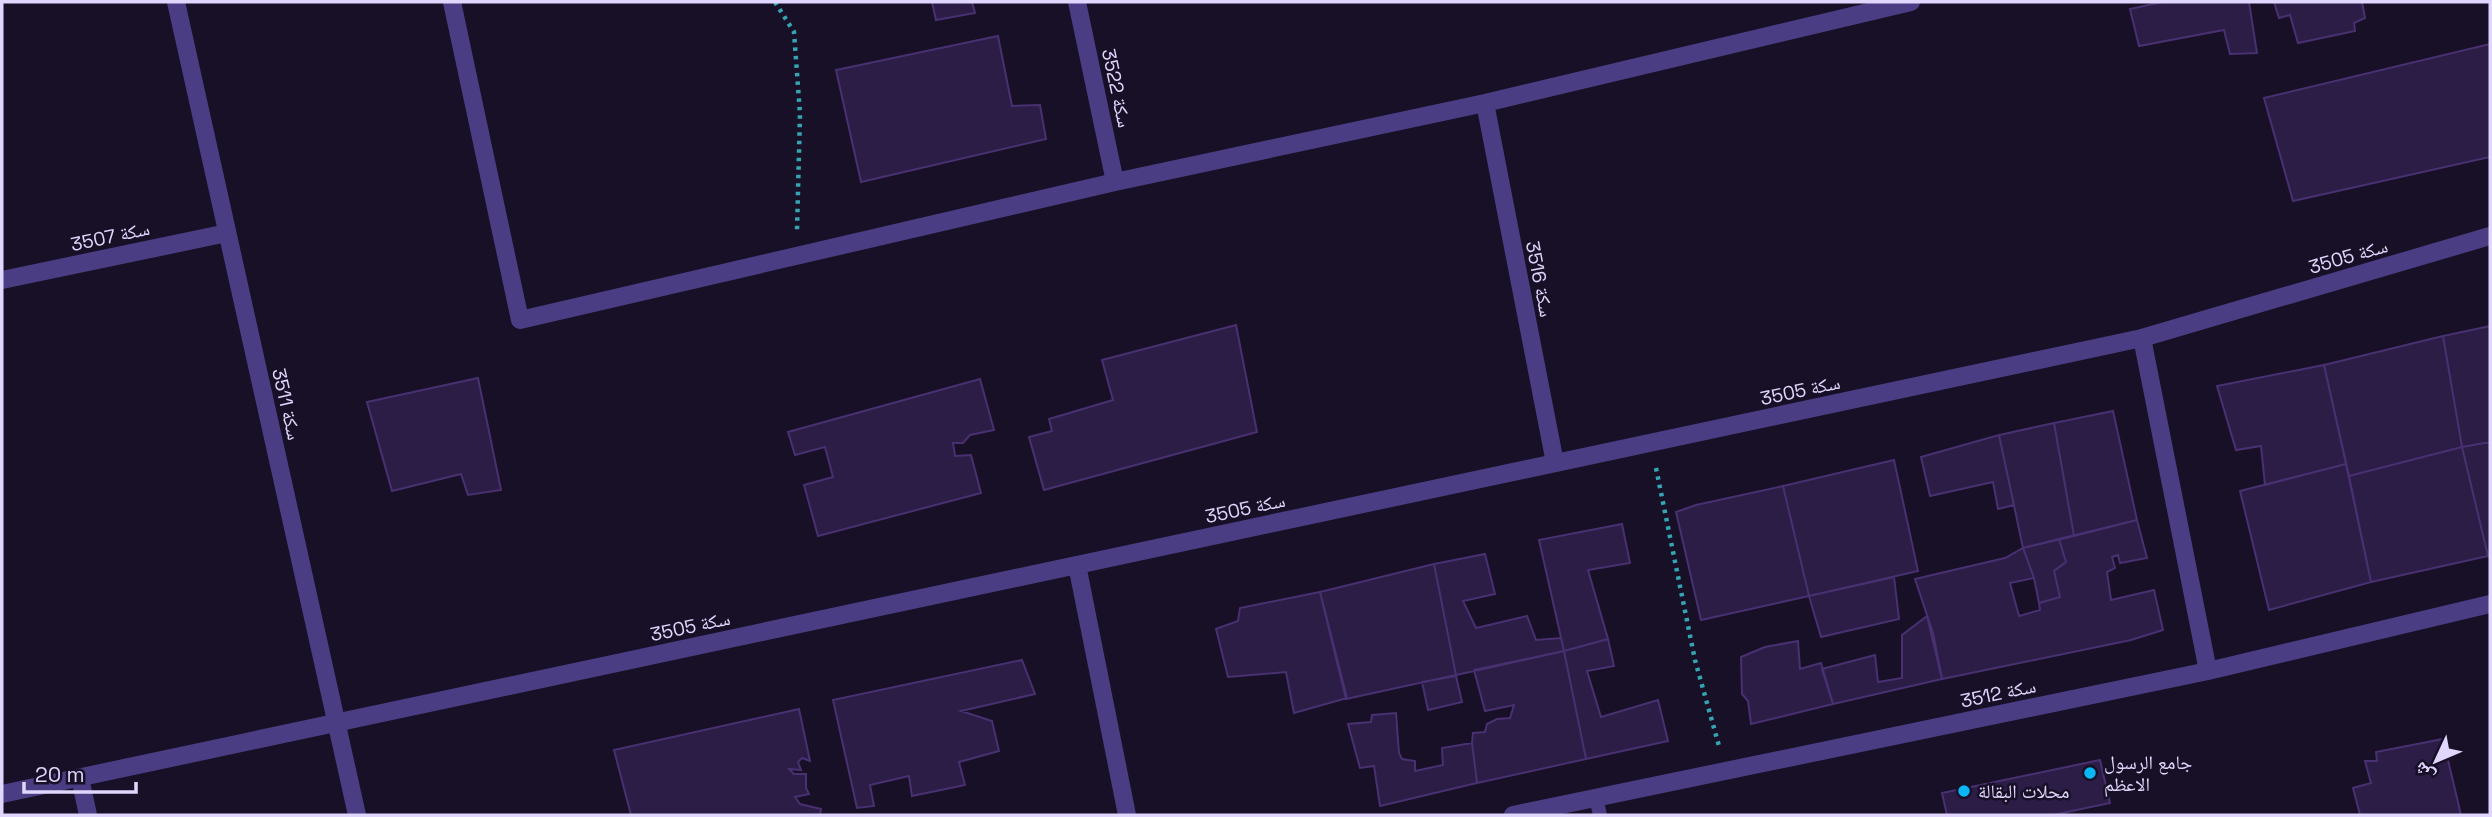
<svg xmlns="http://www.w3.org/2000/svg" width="2492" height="817" font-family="'Space Grotesk','Noto Naskh Arabic',sans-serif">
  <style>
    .building { fill: #2c1d46; stroke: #483071; stroke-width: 2 }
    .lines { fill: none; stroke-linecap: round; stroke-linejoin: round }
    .path { stroke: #34a6b3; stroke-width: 4.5; stroke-dasharray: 3.5 5; stroke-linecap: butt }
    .service { stroke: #4b3d83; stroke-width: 14 }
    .minor { stroke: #4b3d83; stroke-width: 18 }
    .tertiary { stroke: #4b3d83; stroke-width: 18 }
    .poi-dot { fill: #0ab6f5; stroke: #171026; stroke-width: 2.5 }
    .labels { text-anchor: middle; stroke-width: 5; stroke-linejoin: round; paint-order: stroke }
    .street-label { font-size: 19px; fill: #e1d6fd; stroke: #171026 }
    .poi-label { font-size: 19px; fill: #e1d6fd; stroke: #171026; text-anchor: start }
  </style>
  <rect width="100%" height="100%" fill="#171026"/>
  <path class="building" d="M932,2H972L975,13L936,20Z
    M2162,2H2249L2257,53L2230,54L2224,30L2139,46L2130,9Z
    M2274,2H2362L2365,18L2354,23L2355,31L2298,43L2290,15L2279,18Z
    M998,36L1012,106L1040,105L1046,139L861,182L836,70Z
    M2490,44V157L2293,201L2264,98Z
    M1236,325L1257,432L1044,490L1029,437L1052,431L1049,419L1113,400L1102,360Z
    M2490,326V442L2462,447L2443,336Z
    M2443,336L2462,447L2349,476L2324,365Z
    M2324,365L2346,464L2265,485L2261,446L2236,450L2217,386Z
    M478,378L501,490L468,495L461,474L392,491L367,402Z
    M980,379L994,430L970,435L963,443H953L955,456L971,455L981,493L818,536L804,485L833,477L825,447L795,455L788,432Z
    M2113,411L2137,520L2074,536L2054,423Z
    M2054,423L2074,536L2023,548L1999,435Z
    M1999,435L2014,505L1998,509L1993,482L1930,496L1921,457Z
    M2490,442V555L2488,556L2462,447Z
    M2462,447L2488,556L2371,582L2349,476Z
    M1894,460L1918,571L1809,596L1783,486Z
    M2346,464L2371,582L2269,610L2240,491Z
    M1783,486L1809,596L1701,620L1676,512L1696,505Z
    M2137,520L2147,558L2120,563L2118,555L2112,557L2115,568L2107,572L2111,600L2154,590L2163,630L2131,640L1942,679L1933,633L1915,579L2005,558L2023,548L2034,578L2010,583L2019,616L2040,610L2039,603L2060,597L2054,571L2066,562L2059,539Z
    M1622,524L1630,563L1588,570L1608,639L1564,651L1539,540Z
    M2059,539L2066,562L2054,571L2060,597L2039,603L2034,578L2023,548Z
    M1485,554L1495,594L1463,601L1476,628L1527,616L1536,640L1561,638L1564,651L1456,675L1434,564Z
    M1434,564L1456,675L1346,699L1320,592Z
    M1894,577L1899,619L1821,637L1809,596Z
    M1320,592L1347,698L1294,713L1286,672L1228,677L1216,629L1238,621L1240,608Z
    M1927,616L1942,679L1833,704L1822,669L1875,655L1878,682L1902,678V635Z
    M1608,639L1614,666L1587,671L1601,717L1658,700L1668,741L1586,759L1564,651Z
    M1798,641L1800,669L1821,663L1833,704L1751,724L1748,701L1742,694L1741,657L1765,647Z
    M1564,651L1586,759L1477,783L1472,743L1473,733L1485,732L1487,724L1497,719L1510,718L1514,705L1485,711L1474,670Z
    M1022,660L1035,694L961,711L992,721L999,751L959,762L965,785L912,796L909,776L870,785L874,806L857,808L833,700Z
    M1456,676L1462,702L1428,710L1422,682Z
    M799,709L810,761L802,758L798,762L801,770L789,769L794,774H806V788L809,794L795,797L800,804L821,809L820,815H631L614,750Z
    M1396,713L1399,753L1402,759L1415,761V771L1443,765L1442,748L1472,743L1477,783L1380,806L1374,766L1360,768L1348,724L1371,722L1372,715Z
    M2443,739L2461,815H2360L2353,788L2371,783L2365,761H2377L2376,752Z
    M2100,760L2110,803L2053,815H1947L1942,793Z"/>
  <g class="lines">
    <path class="path" d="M775,2L794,32L800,114L797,230
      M1656,468L1695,660L1719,746"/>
    <path class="service" d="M1596,798L1600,815"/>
    <path class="minor" d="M452,2L520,320L1115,182L1485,103L1911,2
      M1077,2L1115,182
      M1485,103L1555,463
      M2,280L227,233
      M2142,338L2208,671
      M1077,565L1127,815
      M80,778L88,815
      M1513,815L2208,671L2490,604"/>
    <path class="tertiary" d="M176,2L357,815
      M2,794L2142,338L2490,236"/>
  </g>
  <g class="poi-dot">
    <circle cx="2090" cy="773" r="7"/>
    <circle cx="1964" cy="791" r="7"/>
  </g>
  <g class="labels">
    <g class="street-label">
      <text transform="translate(1117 88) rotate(78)" y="7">سكة 3522</text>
      <text transform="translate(110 236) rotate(-12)" y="7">سكة 3507</text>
      <text transform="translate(2348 256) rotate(-16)" y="7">سكة 3505</text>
      <text transform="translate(1540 279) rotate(79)" y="7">سكة 3516</text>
      <text transform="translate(1800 390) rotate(-12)" y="7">سكة 3505</text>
      <text transform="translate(287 404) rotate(77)" y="7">سكة 3511</text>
      <text transform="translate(1245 508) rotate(-12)" y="7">سكة 3505</text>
      <text transform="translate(690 626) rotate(-12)" y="7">سكة 3505</text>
      <text transform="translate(1998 693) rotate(-12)" y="7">سكة 3512</text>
    </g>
    <g class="poi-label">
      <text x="2104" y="769">جامع الرسول<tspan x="2104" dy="22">الاعظم</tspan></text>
      <text x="1978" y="798">محلات البقالة</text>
    </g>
  </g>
  <rect width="2492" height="817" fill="none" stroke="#e1d6fd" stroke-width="7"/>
  <g transform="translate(2436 761) rotate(226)" stroke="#171026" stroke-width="5" paint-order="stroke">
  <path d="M0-5L12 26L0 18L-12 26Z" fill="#e1d6fd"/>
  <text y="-10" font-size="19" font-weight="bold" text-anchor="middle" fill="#e1d6fd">ش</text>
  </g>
  <path d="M24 782v10h112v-10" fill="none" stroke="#e1d6fd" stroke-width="3.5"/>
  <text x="35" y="782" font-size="21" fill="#e1d6fd" stroke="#171026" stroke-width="5" paint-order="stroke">20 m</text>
</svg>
